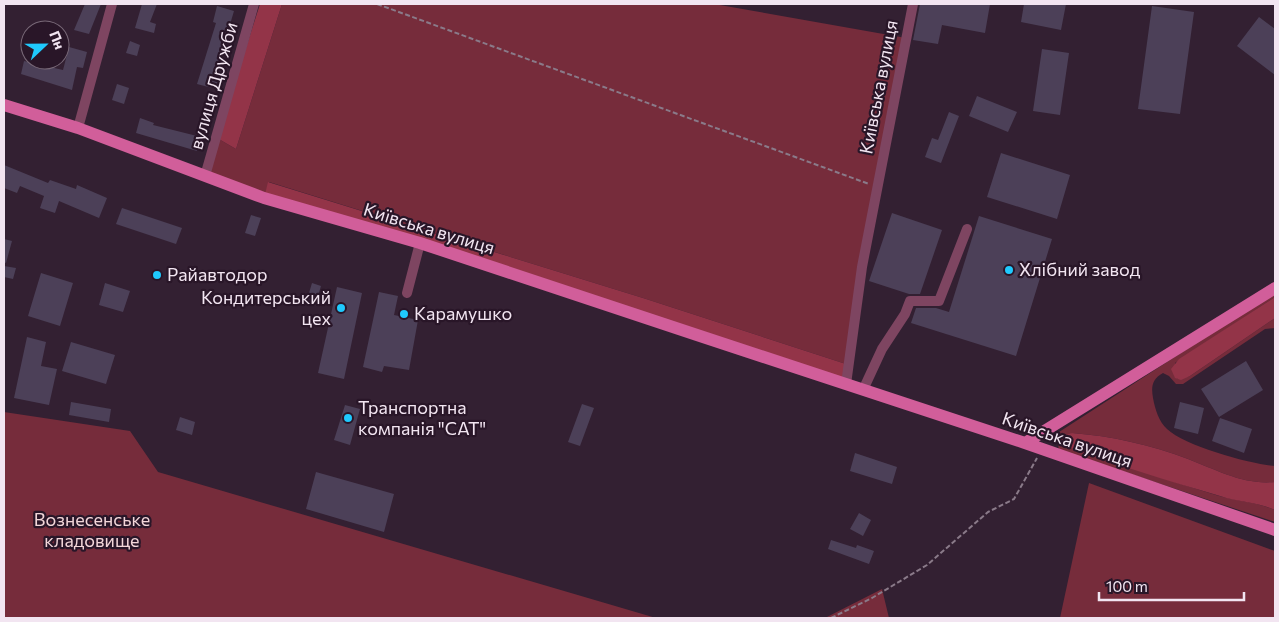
<svg xmlns="http://www.w3.org/2000/svg" width="1279" height="622" font-family="Commissioner,sans-serif">
  <style>
    .green { fill: #762c3b }
    .forest { fill: #933448 }
    .building { fill: #4c4058 }
    .lines { fill: none; stroke-linecap: round; stroke-linejoin: round }
    .path { stroke: #8a7a89; stroke-width: 2; stroke-dasharray: 5 2.5; stroke-linecap: butt }
    .minor { stroke: #7e4561; stroke-width: 10 }
    .major { stroke: #d15e9a; stroke-width: 12 }
    .poi-dot { fill: #1fc9fd; stroke: #291628; stroke-width: 2 }
    .labels { text-anchor: middle; stroke-width: 4.5; stroke-linejoin: round; paint-order: stroke }
    .street-label { font-size: 18px; fill: #f2e5f1; stroke: #291628 }
    .poi-label { font-size: 18px; fill: #f2e5f1; stroke: #291628; text-anchor: start }
    .park-label { font-size: 18px; fill: #f3d6d9; stroke: #291628 }
  </style>
  <rect width="100%" height="100%" fill="#332032"/>
  <path class="green" d="M282,4H714L906,38L849,365L643,298L269,182L264,198L205,176L217,138L236,149Z
    M1275,292V297L1175,363L1177,379L1190,376L1275,318V328L1265,329L1183,384H1176L1169,376L1163,373C1152,379 1151,387 1153,398C1155,409 1159,422 1167,429C1185,446 1250,464 1275,466V482C1243,485 1217,470 1188,459C1152,445 1111,436 1072,433L1065,444L1078,450C1124,465 1170,481 1216,495C1236,501 1257,502 1275,510V522L1059,450L1056,434Z
    M4,412L130,431L158,472L656,618H4Z
    M1089,483L1275,551V618H1060Z
    M882,589L889,618H825Z"/>
  <path class="forest" d="M260,4H282L236,149L217,138Z
    M268,182L643,298L849,365L846,384L264,198Z
    M1275,297V318L1190,376L1181,380L1175,378L1171,369L1179,359Z
    M1072,433C1111,436 1152,445 1188,459C1217,470 1243,485 1275,482V510C1258,502 1238,502 1220,496C1169,481 1119,466 1069,447L1064,442L1066,435Z"/>
  <path class="building" d="M85,4H101L89,34L74,30Z
    M142,4H157L150,22L156,24L154,33L135,28Z
    M920,4H990L985,33L942,25L938,44L913,40Z
    M1024,4H1066L1061,30L1021,22Z
    M217,6L234,11L220,58L224,59L216,89L197,84L216,23L213,22Z
    M1152,6L1194,12L1180,114L1138,109Z
    M1259,17L1275,29V75L1237,46Z
    M130,41L140,45L137,56L126,53Z
    M69,47L87,52L83,68L77,67L72,90L21,74L24,61L63,70Z
    M1042,49L1069,53L1060,115L1033,111Z
    M117,84L129,88L124,104L112,100Z
    M977,96L1017,112L1008,132L969,116Z
    M949,112L959,116L941,163L925,157L932,138L938,140Z
    M140,118L154,123L153,125L201,137L197,151L136,133Z
    M1001,153L1070,175L1057,219L987,197Z
    M4,165L48,183L50,180L76,189L77,185L107,198L99,218L59,201L55,213L40,208L44,196L20,186L17,193L4,188Z
    M122,208L182,228L176,244L116,224Z
    M892,213L942,230L920,294H909L869,281Z
    M251,215L261,218L255,236L245,233Z
    M979,216L1052,239L1016,356L911,323L916,308H936L949,312Z
    M4,239L12,241L6,263L4,262Z
    M4,266L16,268L13,279L4,277Z
    M41,273L73,283L60,326L28,316Z
    M105,283L130,291L123,312L99,305Z
    M312,283L321,286L315,306L306,303Z
    M337,287L362,293L344,379L318,373Z
    M379,292L398,296L394,315L418,320L409,370L384,366L382,372L363,367Z
    M27,337L46,342L41,366L57,369L49,405L14,398Z
    M71,342L115,355L106,384L62,371Z
    M1246,361L1263,390L1219,417L1201,389Z
    M71,402L111,409L109,422L69,415Z
    M1180,402L1204,408L1198,434L1174,428Z
    M582,404L594,408L580,446L568,442Z
    M345,405L360,409L350,445L334,440Z
    M180,417L195,422L192,435L176,430Z
    M1220,418L1252,429L1244,453L1212,441Z
    M855,453L897,467L892,484L850,471Z
    M316,472L394,494L384,532L306,509Z
    M859,513L871,520L863,536L850,529Z
    M831,540L856,548L857,545L874,551L869,564L828,549Z"/>
  <g class="lines">
    <path class="path" d="M377,4L869,184
      M831,618L872,598L927,565L988,512L1014,499L1037,458"/>
    <path class="minor" d="M78,128L112,4
      M205,176L254,4
      M407,293L420,243
      M846,384L862,267L913,4
      M863,390L882,349L905,314L910,301H939L967,229"/>
    <path class="major" d="M4,105L78,128L264,198L420,243L697,335L1025,443L1275,530
      M1025,443L1275,288"/>
  </g>
  <g class="poi-dot">
    <circle cx="1009" cy="270" r="5"/>
    <circle cx="157" cy="275" r="5"/>
    <circle cx="341" cy="308" r="5"/>
    <circle cx="404" cy="314" r="5"/>
    <circle cx="348" cy="418" r="5"/>
  </g>
  <g class="labels">
    <g class="street-label">
      <text transform="translate(214 86) rotate(-74)" y="6">вулиця Дружби</text>
      <text transform="translate(879 87) rotate(-79)" y="6">Київська вулиця</text>
      <text transform="translate(429 229) rotate(17)" y="6">Київська вулиця</text>
      <text transform="translate(1067 440) rotate(19)" y="6">Київська вулиця</text>
    </g>
    <g class="poi-label">
      <text x="1019" y="276">Хлібний завод</text>
      <text x="167" y="281">Райавтодор</text>
      <text x="331" y="304" text-anchor="end">Кондитерський<tspan x="331" dy="21">цех</tspan></text>
      <text x="414" y="320">Карамушко</text>
      <text x="358" y="414">Транспортна<tspan x="358" dy="21">компанія "САТ"</tspan></text>
    </g>
    <g class="park-label">
      <text x="92" y="526">Вознесенське<tspan x="92" dy="21">кладовище</tspan></text>
    </g>
  </g>
  <rect width="1279" height="622" fill="none" stroke="#f2e5f1" stroke-width="10"/>
  <g transform="translate(45 45) rotate(68)"><circle r="24" fill="#291628" stroke="#796978"/>
  <path d="M0-4L9 19L0 12L-9 19Z" fill="#1fc9fd"/>
  <text y="-8" font-size="14" font-weight="bold" text-anchor="middle" fill="#f2e5f1">Пн</text>
  </g>
  <path d="M1099 592v8h145v-8" fill="none" stroke="#f2e5f1" stroke-width="2.5"/>
  <text x="1106" y="592" font-size="15" fill="#f2e5f1" stroke="#291628" stroke-width="4" paint-order="stroke">100 m</text>
</svg>
